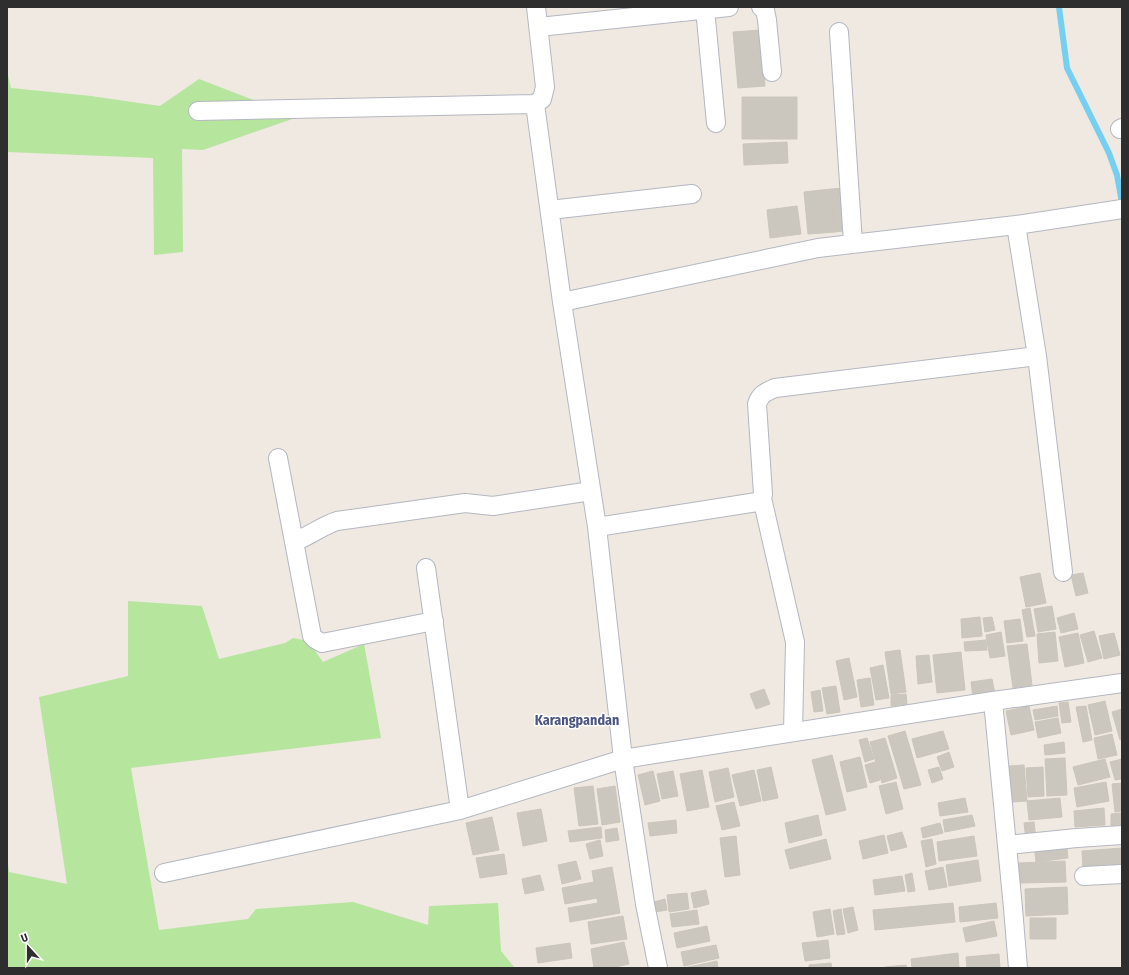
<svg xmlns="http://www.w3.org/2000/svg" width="1129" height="975" font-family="'Fira Sans Condensed',sans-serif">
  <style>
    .green { fill: #b6e59e }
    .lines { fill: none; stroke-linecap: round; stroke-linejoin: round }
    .stream { stroke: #75cff0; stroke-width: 6 }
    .building { fill: #cbc7bf; stroke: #cbc5ba }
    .minor-casing { stroke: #b4b7c1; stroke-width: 20 }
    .minor { stroke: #fff; stroke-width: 18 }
    .labels { text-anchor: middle; stroke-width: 3; stroke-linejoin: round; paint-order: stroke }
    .quarter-label { font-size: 14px; font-weight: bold; fill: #4d5680; stroke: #fff }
  </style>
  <rect width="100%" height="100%" fill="#efe9e1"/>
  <path class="green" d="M7,71L11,88L91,96L160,106L199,79L298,117L203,150L182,149L183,252L154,255L153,158L7,152Z
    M128,601L202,606L219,659L285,643L293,638L308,641L323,662L364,644L381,738L131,768L159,930L248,919L256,909L353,902L428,925L429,906L498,903L501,951L515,968H7V854L9,872L67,884L39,697L128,676Z"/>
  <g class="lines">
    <path class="stream" d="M1059,7L1067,68L1109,153L1117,175L1122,203"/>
  </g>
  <path class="building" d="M761,30L765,86L738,88L733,32Z
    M742,97H797V139H742Z
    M787,142L788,163L744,165L743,144Z
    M846,188L850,230L835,232L831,189Z
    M831,189L835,232L808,234L804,192Z
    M797,206L801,234L770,238L767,210Z
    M1040,573L1046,603L1026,607L1020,577Z
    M1083,573L1088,593L1076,596L1071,575Z
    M1052,606L1056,629L1038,632L1034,609Z
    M1030,608L1035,636L1027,637L1022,610Z
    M1074,613L1078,629L1061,633L1057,618Z
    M980,617L982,636L962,638L961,619Z
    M992,617L995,630L985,632L983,618Z
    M1020,619L1023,641L1007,643L1004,621Z
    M1094,631L1102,658L1088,662L1080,635Z
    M1001,632L1005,656L990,658L986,635Z
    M1055,632L1058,661L1039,663L1037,634Z
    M1078,633L1084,663L1065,667L1059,637Z
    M1114,633L1120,655L1104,659L1099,636Z
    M986,640L987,650L965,651L964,642Z
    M1027,644L1032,685L1013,688L1007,646Z
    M900,650L906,692L891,694L885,652Z
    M961,652L965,690L937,693L933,655Z
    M929,655L932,682L918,684L916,656Z
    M849,658L857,697L844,700L836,661Z
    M883,665L889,698L876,700L870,668Z
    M870,678L874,705L861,707L857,680Z
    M992,679L995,694L973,698L971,682Z
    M836,686L840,712L827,714L822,688Z
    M764,689L770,704L756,709L750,694Z
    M820,690L823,711L814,712L811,692Z
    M906,694L907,704L891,706V695Z
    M1105,701L1112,731L1095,735L1088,705Z
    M1068,702L1071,722L1062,723L1059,703Z
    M1029,706L1034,730L1011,735L1006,711Z
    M1057,706L1058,716L1035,720L1033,710Z
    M1086,706L1092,740L1083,742L1076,707Z
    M1122,709V739L1120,740L1112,712Z
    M1058,718L1061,733L1038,738L1035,722Z
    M905,731L921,785L904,789L888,736Z
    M943,731L949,749L917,758L912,739Z
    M1112,734L1117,755L1098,759L1094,738Z
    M867,738L874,759L865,762L859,740Z
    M885,738L897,778L882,783L870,742Z
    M1064,742L1065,753L1045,755L1044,745Z
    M949,752L954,767L942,771L937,757Z
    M832,755L846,810L826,815L812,760Z
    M860,757L867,787L847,792L840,762Z
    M1065,758L1067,795L1047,796L1045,759Z
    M1105,759L1110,777L1078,785L1073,767Z
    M1122,759V779L1115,780L1110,762Z
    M875,762L880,780L870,783L865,765Z
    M1024,765L1027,801L1012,802L1009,766Z
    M771,767L778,798L763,801L757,770Z
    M939,767L943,779L932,783L928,770Z
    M1043,767L1044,796L1028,797L1026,768Z
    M728,768L734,797L715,802L709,772Z
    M702,770L709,807L687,811L680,774Z
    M754,770L761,801L740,806L732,775Z
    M653,771L660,801L645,805L638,775Z
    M673,771L678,796L662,799L657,774Z
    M896,782L903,809L886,814L879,786Z
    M1106,782L1109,801L1077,807L1074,788Z
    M1122,783V811L1115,812L1112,784Z
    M593,786L598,824L579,826L574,788Z
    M615,786L620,822L602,825L597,789Z
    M965,798L968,812L940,816L938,803Z
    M1060,798L1062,817L1029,820L1027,801Z
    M734,802L740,826L722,830L716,806Z
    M1104,808L1105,825L1075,827L1074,811Z
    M541,809L547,841L523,846L517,813Z
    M1122,813V830H1111V814Z
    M818,815L822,835L789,843L785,823Z
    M972,815L975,826L945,832L943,820Z
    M492,817L499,850L473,855L466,823Z
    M676,820L677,833L650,836L648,823Z
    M1034,822L1036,839L1026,840L1024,823Z
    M940,823L943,833L923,838L921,828Z
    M601,827L602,838L570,842L568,831Z
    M617,828L619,840L606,842L605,830Z
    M902,832L907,847L891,851L887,836Z
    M884,835L888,853L863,859L859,841Z
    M736,836L740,875L725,877L720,838Z
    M974,836L977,856L939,861L937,842Z
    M826,839L831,859L790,869L785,850Z
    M932,839L936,864L926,867L921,841Z
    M600,840L603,856L590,859L586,844Z
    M1066,840L1068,858L1036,862L1034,844Z
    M1122,848V867L1083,870L1082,851Z
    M504,854L507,874L480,878L476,858Z
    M978,860L981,881L949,886L946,865Z
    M576,861L581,879L562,884L558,865Z
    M1065,861L1066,882L1020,883L1019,863Z
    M612,867L620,913L570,922L568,908L598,903L597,898L565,904L562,888L594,882L592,871Z
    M943,867L947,887L929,890L925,871Z
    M912,873L915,891L908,892L905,875Z
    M540,875L544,890L525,894L522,879Z
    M902,876L905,891L875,895L873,880Z
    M1067,887L1068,914L1026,916L1025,889Z
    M706,890L709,904L694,908L691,893Z
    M687,893L689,909L669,912L667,895Z
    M665,899L667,910L655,912L654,902Z
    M953,903L955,922L875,930L873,910Z
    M996,903L998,918L960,922L959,907Z
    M853,907L858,930L848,933L843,909Z
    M830,909L834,934L817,937L813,912Z
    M841,909L845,934L837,935L833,911Z
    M697,910L699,924L672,927L670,914Z
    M623,916L627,939L591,944L588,922Z
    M1030,918H1056V939H1030Z
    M994,921L997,936L966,942L963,928Z
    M707,926L710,941L677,948L674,933Z
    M828,940L830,958L805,961L802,943Z
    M624,942L629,964L611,968H594L591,949Z
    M570,943L572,958L538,963L536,948Z
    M716,945L719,958L684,966L681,952Z
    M958,953L959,968H912L911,959Z
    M999,954L1000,968H967L966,957Z
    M717,961L718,968H684Z
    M831,963L832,968H809V965Z
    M906,965L907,968H885V967Z"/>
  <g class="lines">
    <defs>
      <path id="minor" d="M536,7L545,87L542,99L535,104L562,302L597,527L623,759L645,904L658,968
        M761,7L765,10L767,20L772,72
        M705,9L716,123
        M539,27L729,7
        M839,32L853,243
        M198,111L535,104
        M1120,129L1122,128
        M550,210L692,194
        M1016,225L1037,356L1063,572
        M562,302L818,248L1016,225L1122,209
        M278,458L312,636L315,639L322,643L434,621
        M762,498L795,642L793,732
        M597,527L757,502L762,498L763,494L757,404C760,394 766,392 775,388L1037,356
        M294,542C309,536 322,526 337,521L465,503L493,506L591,491
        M426,568L460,810
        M993,701L1013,908L1018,968
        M1007,845L1077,838L1122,835
        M164,873L460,810L623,759L993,701L1122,683
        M1084,876L1122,874"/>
    </defs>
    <use href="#minor" class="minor-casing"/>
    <use href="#minor" class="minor"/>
  </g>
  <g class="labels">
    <g class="quarter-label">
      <text x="577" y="725">Karangpandan</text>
    </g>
  </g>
  <rect width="1129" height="975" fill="none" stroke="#2e2e2e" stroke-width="16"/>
  <g transform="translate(28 947) rotate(339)" stroke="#ffffff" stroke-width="3" paint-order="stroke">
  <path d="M0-3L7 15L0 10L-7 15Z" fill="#2e2e2e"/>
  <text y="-6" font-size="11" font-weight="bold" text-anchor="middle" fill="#2e2e2e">U</text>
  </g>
</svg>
